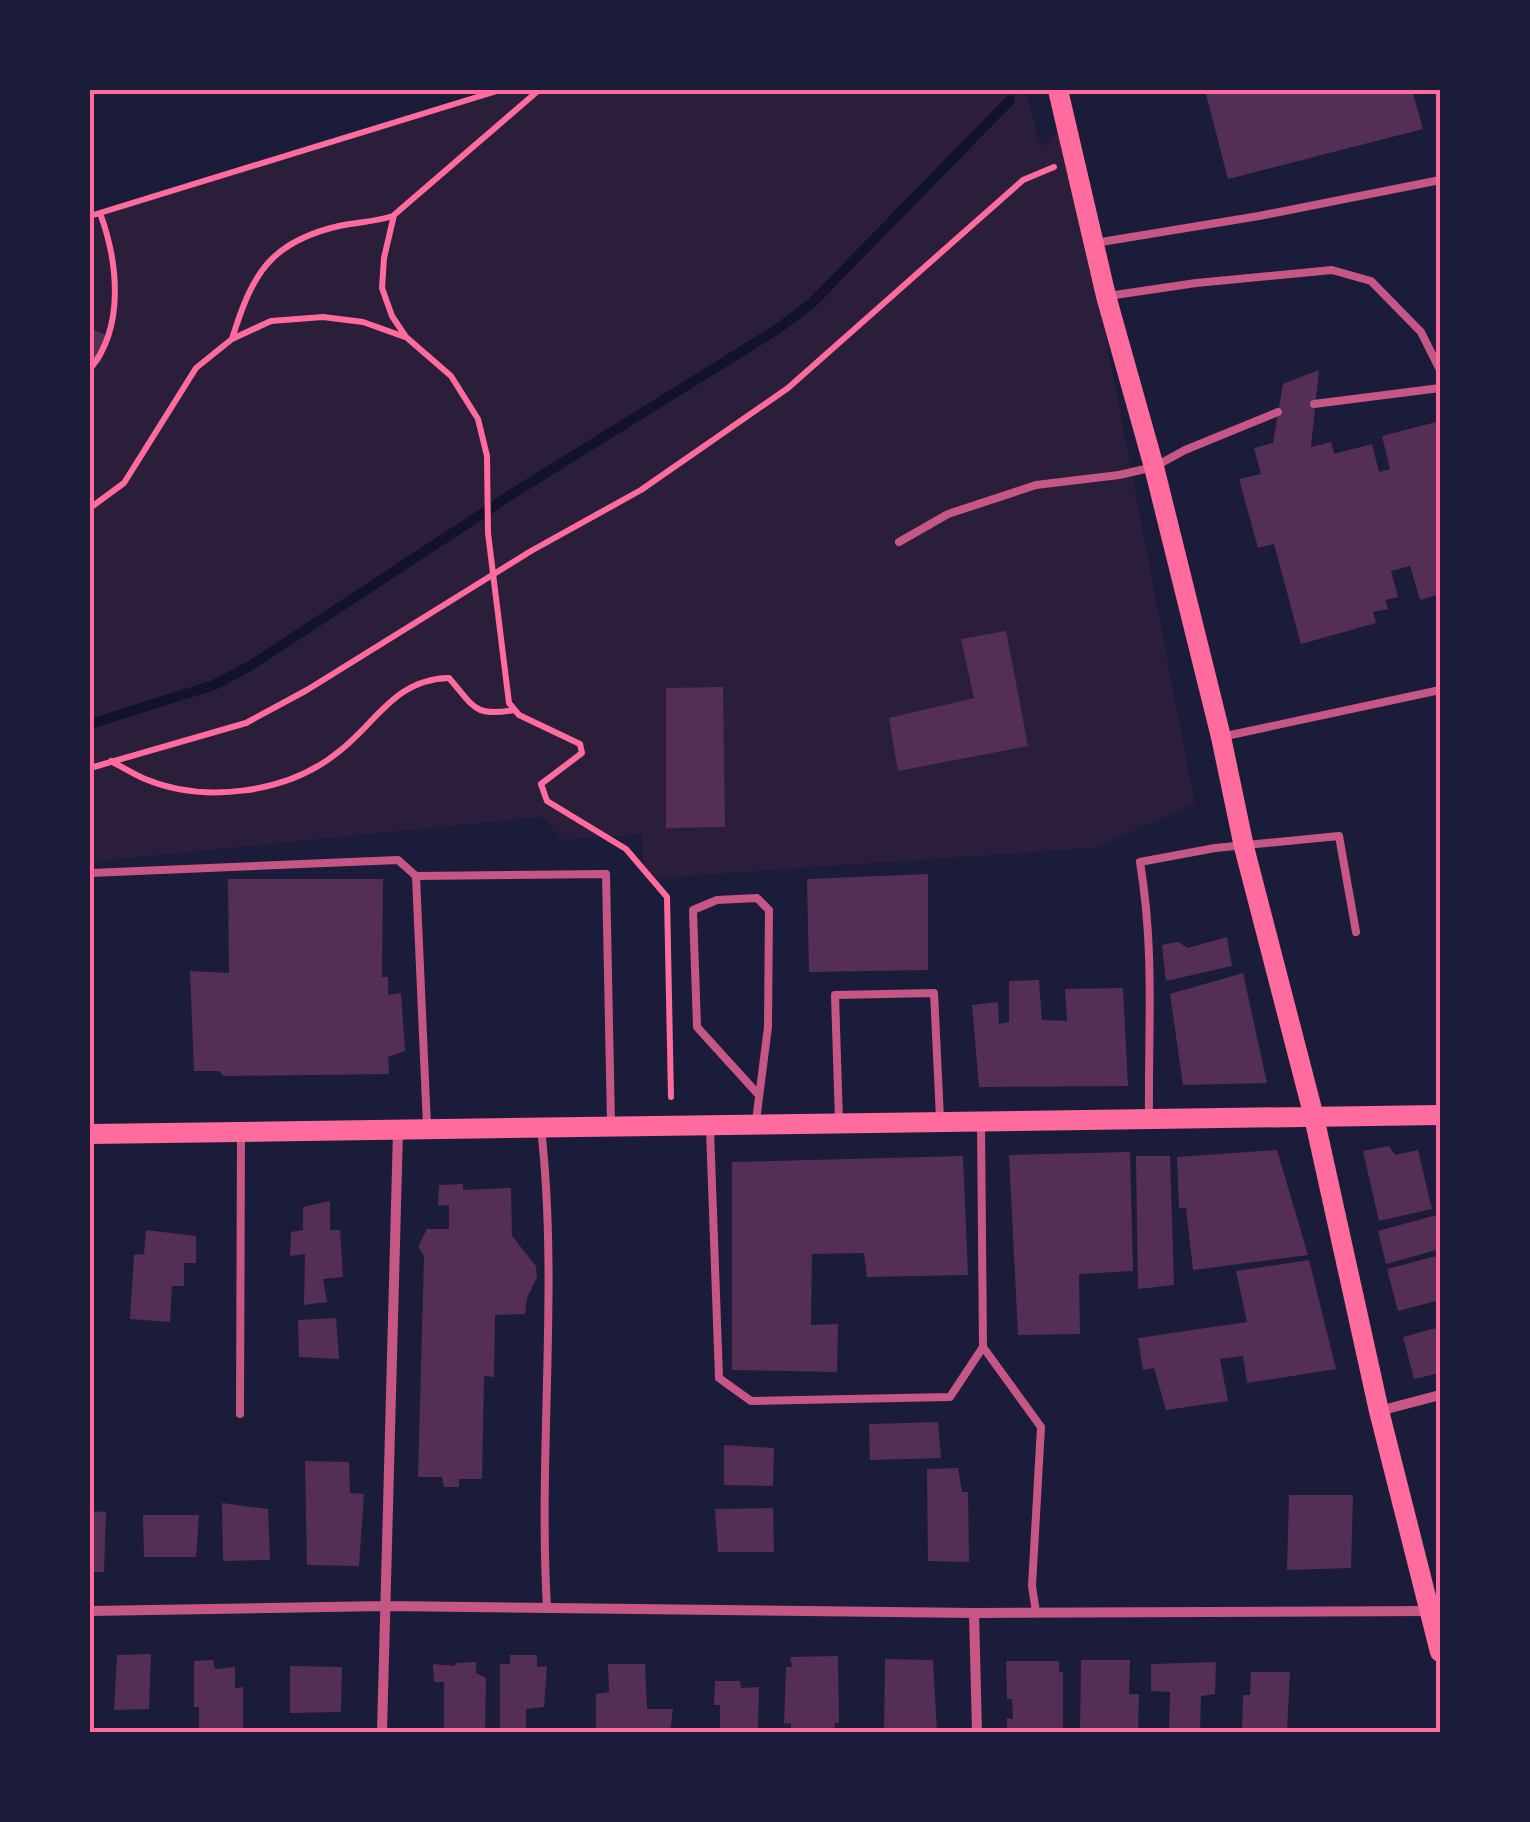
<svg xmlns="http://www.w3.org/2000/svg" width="1530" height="1822" font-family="'Fira Sans Condensed',sans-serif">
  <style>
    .green { fill: #2a1e3b }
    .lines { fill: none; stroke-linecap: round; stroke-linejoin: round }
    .stream { stroke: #12122b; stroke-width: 10 }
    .building { fill: #542f53 }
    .path { stroke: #ff6b9d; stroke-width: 6 }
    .service { stroke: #c65784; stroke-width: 8 }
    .minor { stroke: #c65784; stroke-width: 10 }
    .secondary { stroke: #ff6b9d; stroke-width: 20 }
    .neatline { fill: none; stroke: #ff6b9d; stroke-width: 4 }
  </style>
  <rect width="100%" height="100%" fill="#1b1b3a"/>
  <path class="green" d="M500,90H1026L1041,147L1065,124L1195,804L1094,848L644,879L642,834L563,840L542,817L90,862V216Z"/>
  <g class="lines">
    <path class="stream" d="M90,724L214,685L250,666L512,494L776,330L811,304L1010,100"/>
  </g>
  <path class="building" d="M1205,90H1412L1423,129L1228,179Z
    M90,328L110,337L101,362L90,359Z
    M1319,370L1311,447L1331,442L1334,454L1372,444L1379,472L1390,469L1382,436L1440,421V594L1420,600L1410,566L1391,571L1398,597L1385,600L1388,609L1373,612L1376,623L1301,644L1274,544L1258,548L1239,479L1261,474L1254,448L1273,443L1283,384Z
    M1006,631L1028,746L898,771L889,718L974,698L961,639Z
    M723,687L725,827L666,828V688Z
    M928,874V970L809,972L807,879Z
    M228,879H383L382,977H388V995L401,993L405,1051L388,1057L389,1074L223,1076L219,1071H194L190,971L229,973Z
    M1227,937L1232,966L1166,981L1162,945L1178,942L1188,948Z
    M1243,973L1267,1083L1183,1085L1170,994Z
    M1039,980L1042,1020L1067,1021L1065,989L1123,988L1128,1086L979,1087L972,1005L998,1002L999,1024L1009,1022V981Z
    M1389,1146L1395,1155L1418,1150L1432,1209L1379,1221L1363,1151Z
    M1277,1150L1308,1255L1193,1270L1186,1208H1179L1177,1157Z
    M1130,1152L1133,1271L1079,1274L1080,1334L1018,1335L1009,1155Z
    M963,1156L968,1275L867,1277L864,1253L812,1254L811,1325L838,1324L837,1372L732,1370V1162Z
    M1136,1156H1170L1174,1285L1138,1289Z
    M463,1184V1190L511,1188L512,1236L536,1266L537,1277L527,1298L525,1314L495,1315L494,1377L484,1376L482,1479H459V1487H444L442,1477H418L424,1256L418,1247L427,1229H449V1205L438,1206L439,1185Z
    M330,1201V1230H340L343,1277L323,1279L327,1302L304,1305L305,1254L290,1256L291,1232L303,1230V1207Z
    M1440,1214V1249L1386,1264L1378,1231Z
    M146,1230L196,1236V1263H184V1286H172L170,1322L130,1319L134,1255L144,1254Z
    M1440,1255V1300L1398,1311L1387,1269Z
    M1309,1260L1336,1369L1247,1383L1243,1356L1220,1359L1228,1401L1166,1410L1154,1368L1143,1370L1138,1338L1247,1322L1236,1271Z
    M336,1318L339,1359L299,1357L298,1320Z
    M1440,1327V1373L1414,1379L1403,1337Z
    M938,1422L941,1458L870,1460L869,1424Z
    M724,1445L774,1448L773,1486L724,1485Z
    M305,1461L349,1462L350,1493L364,1494L359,1566L307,1565Z
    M958,1468L962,1492H968L969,1562L928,1561L927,1469Z
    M1289,1495H1353L1351,1568L1287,1570Z
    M222,1503L268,1509L270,1560L223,1561Z
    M773,1508L774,1552H718L715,1509Z
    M90,1511L106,1512L104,1572H90Z
    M143,1515H199L196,1557H144Z
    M151,1654L149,1709L114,1710L117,1655Z
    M510,1655H537V1667L547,1666L544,1707L526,1709V1728H500V1664H510Z
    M838,1656L839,1723H835L834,1732H791V1723L784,1724L786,1667H792L790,1657Z
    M885,1659L933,1660L937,1732H884Z
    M213,1660L215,1669L235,1667V1688L243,1687V1732H199V1707H194V1661Z
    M1081,1660H1130L1129,1694H1139L1138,1732H1080Z
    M1006,1661H1059V1672H1063V1732H1007V1718L1013,1719L1012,1699H1007Z
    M476,1662V1673L486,1678L485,1732H444V1682H434L433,1664L455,1666V1663Z
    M1216,1662L1215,1694L1201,1696L1200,1732H1169L1170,1692L1151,1691V1664Z
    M608,1664H645L647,1709H673L670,1732H596V1694L609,1692Z
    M290,1666L342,1667L341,1712L290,1713Z
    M1251,1672H1290L1287,1732H1242L1243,1695H1250Z
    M715,1681H740L741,1688L759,1687L758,1732H720V1705H714Z"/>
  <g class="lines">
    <path class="path" d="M539,90L394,215L384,258L382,288L392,316L406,337L451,376L478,419L487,456L488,533L509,703L519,715L580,744L582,753L541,784L547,801L626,849L667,897L671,1097
      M90,216L500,90
      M232,339C252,275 269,242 339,226C357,222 375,222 393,216
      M90,369C125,327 118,262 100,213
      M90,508L124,483L196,368L232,339L271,321L323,317L363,322L405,337
      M111,761C122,767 133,774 145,779C205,804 287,793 337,753C376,724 394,679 449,678C475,708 474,717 515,710
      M90,768L246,723L307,690L531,551L641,490L788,388L1023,180L1054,167"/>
    <path class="service" d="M1095,243L1259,216L1440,180
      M1108,296L1196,283L1332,270L1371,281L1421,332L1440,370
      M1314,404L1440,388
      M899,542L948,514L1036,485L1119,475L1154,467L1185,450L1278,412
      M1221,737L1440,690
      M90,873L398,860L416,876L606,874L611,1124
      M416,876L427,1126
      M1149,1118C1148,1028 1155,953 1140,862L1215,848L1339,836L1356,932
      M756,1121L768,1027L769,910L757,898L717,900L693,910L697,1027L757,1093
      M839,1121L835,995L934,993L940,1118
      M541,1128C559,1287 538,1448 547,1608
      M710,1129L719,1378L751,1401L950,1397L983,1347L981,1124
      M983,1347L1041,1427L1032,1586L1036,1612
      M240,1414L241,1132"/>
    <path class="minor" d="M1379,1411L1440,1395
      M90,1611L386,1606L974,1613L1430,1611
      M974,1613L977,1732
      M382,1732L398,1131"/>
    <path class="secondary" d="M1058,90L1106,296L1154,467L1221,737L1244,847L1314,1117L1379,1411L1440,1652
      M90,1134L1440,1115"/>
  </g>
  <rect width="1530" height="1822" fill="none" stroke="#1b1b3a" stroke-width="185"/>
  <rect x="92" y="92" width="1346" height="1638" class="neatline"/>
</svg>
